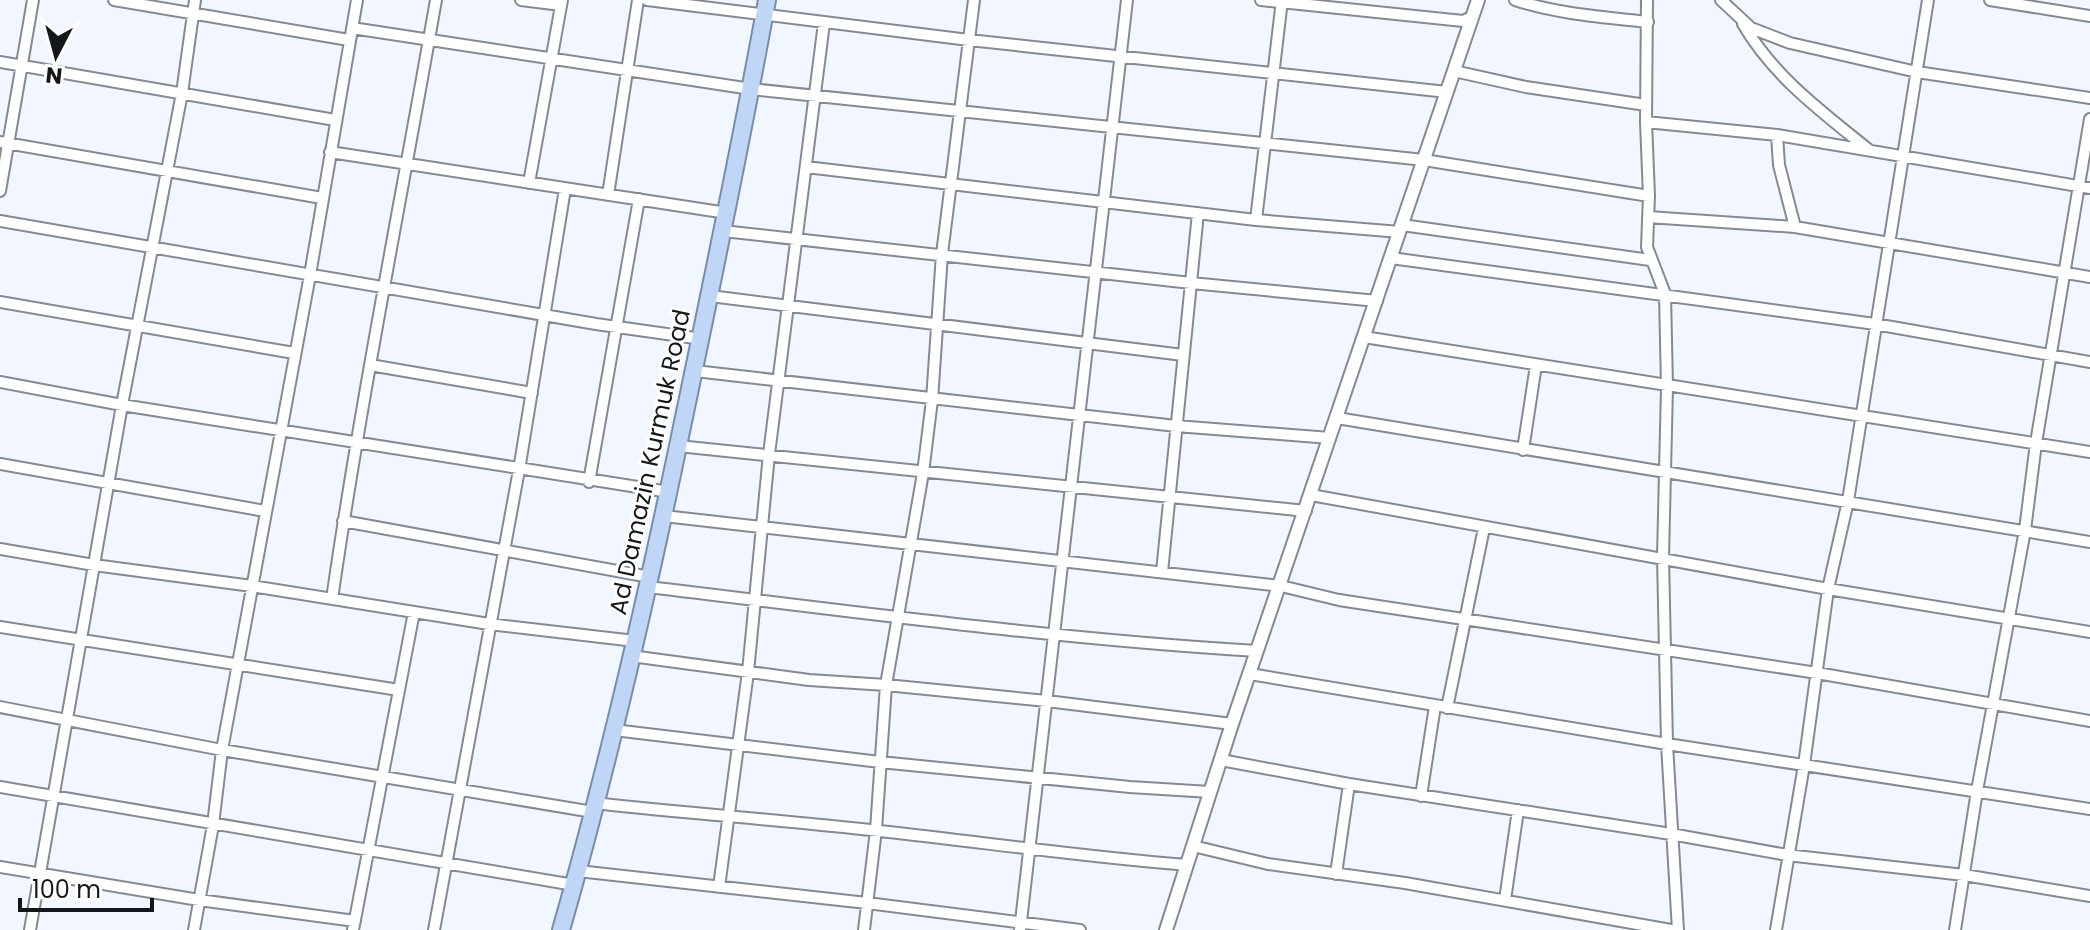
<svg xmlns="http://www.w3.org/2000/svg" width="2090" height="930" font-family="Poppins,sans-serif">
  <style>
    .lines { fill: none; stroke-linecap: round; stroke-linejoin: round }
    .minor-casing { stroke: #848a93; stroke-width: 14 }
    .tertiary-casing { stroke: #848a93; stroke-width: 16 }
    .trunk-casing { stroke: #7a8da8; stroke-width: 20 }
    .minor { stroke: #fff; stroke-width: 10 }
    .tertiary { stroke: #fff; stroke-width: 12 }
    .trunk { stroke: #c0d6f6; stroke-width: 16 }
    .labels { text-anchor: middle; stroke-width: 6; stroke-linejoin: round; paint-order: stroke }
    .street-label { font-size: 24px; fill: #14171a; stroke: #fff }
  </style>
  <rect width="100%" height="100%" fill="#f2f7ff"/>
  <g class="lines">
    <defs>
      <path id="minor" d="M114,0L349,40
        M521,0L561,5
        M647,0L969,40L1447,92
        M1261,0L1463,21L1472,17
        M1515,0C1558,14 1602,17 1648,22
        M1647,0L1646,122L1649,196L1647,247L1665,294L1667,387L1663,557L1667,744L1678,930
        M1721,0L1751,28L1790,43L1917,72L2090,98
        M1990,0L2090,16
        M1743,24C1774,77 1822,112 1869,150
        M352,28L751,89L1424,160L1649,196
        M0,62L335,120
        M1454,71L1526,87L1646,105
        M1646,122L1777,135L2090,188
        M1777,135L1779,165L1795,227
        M0,142L322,198
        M330,152L727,213
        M806,167L1256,220L1400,232
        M529,183L562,0
        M0,191L33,0
        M608,195L638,0
        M1648,217L1795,227L2090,277
        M1256,220L1282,0
        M0,221L596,324L702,339
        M1402,225L1650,260
        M723,231L1191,283L1377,301
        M1391,258L1875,324L2090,362
        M710,296L1183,355
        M0,302L294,353
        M1364,337L2090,452
        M370,365L532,393
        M695,371L1176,426L1330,438
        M0,382L122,405L669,492
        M1337,418L2090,542
        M678,446L1306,511
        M1523,450L1536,365
        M0,464L265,511
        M589,482L639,199
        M1311,495L1828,589L2090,632
        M664,516L1281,586L1339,600L1817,673L2090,721
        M343,521L650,577
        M0,549L94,565L252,586L489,624L635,641
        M1162,572L1198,213
        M648,587C850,611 1053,639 1257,651
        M332,599C361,399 401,200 436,0
        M0,627L399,690
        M631,656L809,680L886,685L1047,701L1232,724
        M1250,674L1667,744L2090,809
        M0,707L222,750L593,812
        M1447,708L1484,528
        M614,730L880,762L1130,787L1210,792
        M1221,760L1349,784L1671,834L1787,855L1964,875L2090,896
        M0,787L574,885
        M1421,796L1435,706
        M595,803C690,814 785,820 879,831C982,842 1084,857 1187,865
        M1193,846L1268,864L1405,883L1671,930
        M0,867L199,900L355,921
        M578,871L867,903L1080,930
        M1336,874L1349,784
        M719,887L748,672L769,454L824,23
        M1505,900L1518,810
        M30,930L122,405L182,93L195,0
        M194,930L213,825L222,750L310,275L357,0
        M353,930L414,612
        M434,930L519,470L565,189
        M864,930L876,830L886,685L923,473L932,400L942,254L974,0
        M1020,930L1127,0
        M1776,930L1804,765L1828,589L1848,501L1928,0
        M1955,930L1977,791L2025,530L2036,443L2090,119"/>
      <path id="tertiary" d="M1166,930L1232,724L1478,0"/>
      <path id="trunk" d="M561,930C607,770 644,609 678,446C709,298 740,149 767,0"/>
    </defs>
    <use href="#minor" class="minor-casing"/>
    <use href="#tertiary" class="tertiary-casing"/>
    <use href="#trunk" class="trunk-casing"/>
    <use href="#minor" class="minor"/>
    <use href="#tertiary" class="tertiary"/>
    <use href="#trunk" class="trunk"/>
  </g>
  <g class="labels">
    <g class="street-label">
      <text transform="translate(650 462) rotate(-78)" y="8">Ad Damazin Kurmuk Road</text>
    </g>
  </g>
  <g transform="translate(56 56) rotate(186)" stroke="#ffffff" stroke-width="6" paint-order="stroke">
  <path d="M0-6L14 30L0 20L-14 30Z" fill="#14171a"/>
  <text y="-12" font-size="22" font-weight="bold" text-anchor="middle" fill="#14171a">N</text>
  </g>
  <path d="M20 898v12h132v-12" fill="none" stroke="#14171a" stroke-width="4"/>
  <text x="32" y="898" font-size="24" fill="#14171a" stroke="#ffffff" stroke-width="6" paint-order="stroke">100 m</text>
</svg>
